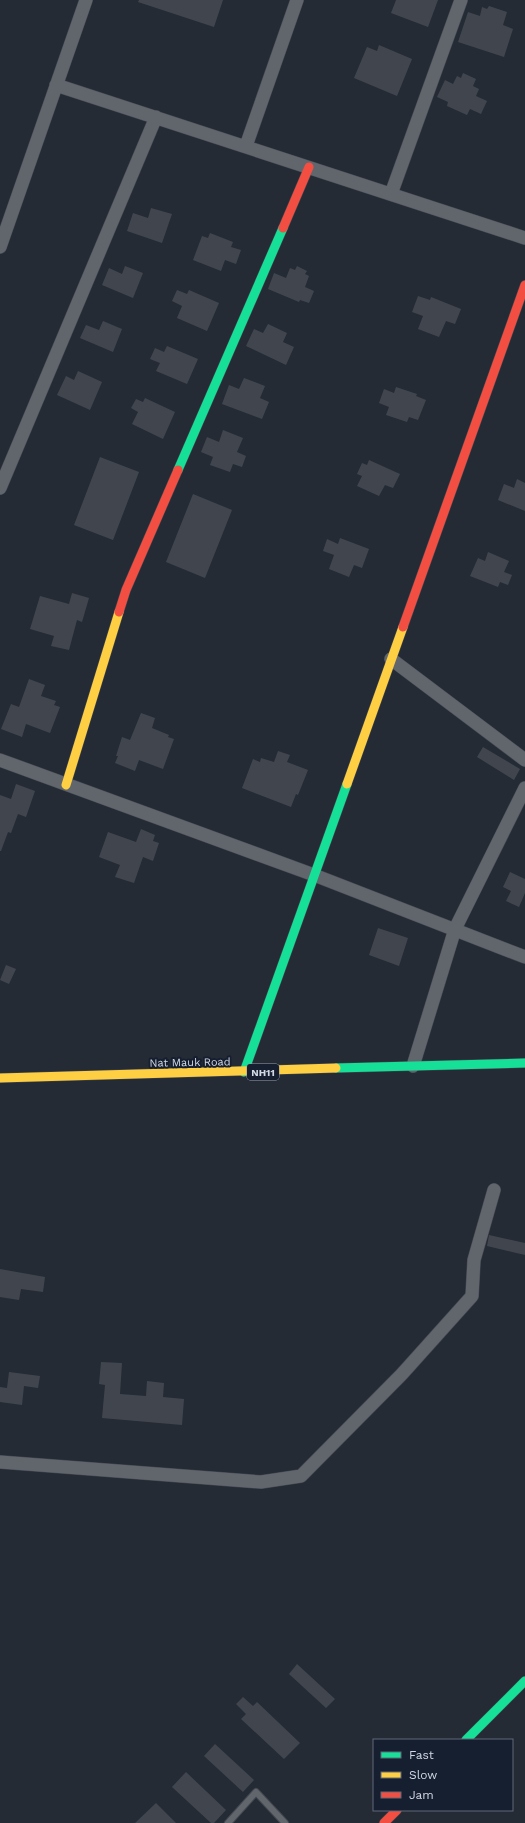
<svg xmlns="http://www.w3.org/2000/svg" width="525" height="1823" font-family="'Work Sans',sans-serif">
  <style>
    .building { fill: #41464e }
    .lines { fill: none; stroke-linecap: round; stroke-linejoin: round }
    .lane-casing { stroke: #424750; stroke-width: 8 }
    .street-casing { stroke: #424750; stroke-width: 14 }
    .fast-casing { stroke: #424750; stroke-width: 10 }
    .slow-casing { stroke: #424750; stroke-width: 10 }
    .jam-casing { stroke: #424750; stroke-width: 10 }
    .lane { stroke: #61666d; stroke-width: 6 }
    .street { stroke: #61666d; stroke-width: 13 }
    .fast { stroke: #16e098; stroke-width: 9 }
    .slow { stroke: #ffcf43; stroke-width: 9 }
    .jam { stroke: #f24e42; stroke-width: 9 }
    .labels { text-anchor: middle; stroke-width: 4; stroke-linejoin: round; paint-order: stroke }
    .shield { fill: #161f30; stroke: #99a0ae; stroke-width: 1 }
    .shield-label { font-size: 10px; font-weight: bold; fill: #d1d8e4 }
    .street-label { font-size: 11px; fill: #d1d8e4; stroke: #161f30 }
  </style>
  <rect width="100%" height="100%" fill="#252b35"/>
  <path class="building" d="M139,0H223L214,27L138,2Z
    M396,0H438L428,27L391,13Z
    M489,6L507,12L503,25L513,29L504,57L458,42L468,12L480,16L482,7L487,9Z
    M379,45L412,59L397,96L354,78L367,47L377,51Z
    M463,73L476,79L473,86L479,89L476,96L487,101L481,114L470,109L467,115L447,106L448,102L437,97L445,80L453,84L457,76L461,78Z
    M151,208L172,214L162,243L127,231L133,213L148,218Z
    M210,233L233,242L231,247L241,250L236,264L225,260L221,271L193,260L202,236L208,238Z
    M125,266L143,273L133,298L102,285L109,268L122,274Z
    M297,266L307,271L305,274L309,276L305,287L314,291L309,303L300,300L299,302L268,289L274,273L286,278L290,268L295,270Z
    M177,290L187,294L189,290L219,303L207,331L177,318L182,306L172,301Z
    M418,296L430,300L431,297L461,309L455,324L446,321L439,337L418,329L423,316L412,312Z
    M103,321L122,329L113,352L80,338L86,325L99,330Z
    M268,324L287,333L283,342L294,347L286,365L246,346L254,329L263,333Z
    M167,346L198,359L187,384L156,371L160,363L150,359L155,348L164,352Z
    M78,371L102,382L90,410L57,395L66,376L74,380Z
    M244,378L265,386L260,398L269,402L262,419L222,404L229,385L239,389Z
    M396,387L417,394L416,396L426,400L418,420L409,417L407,422L386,415L389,407L379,403L384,389L394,393Z
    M145,398L175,412L163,439L132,424L138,412L131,408L136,399L143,402Z
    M223,430L243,438L237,452L246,456L242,467L233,464L230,472L210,465L213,457L201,452L207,437L219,442Z
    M100,457L139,472L113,540L74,525Z
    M369,460L400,474L393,488L385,485L379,496L357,486L362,476L357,474L362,463L367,465Z
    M517,479L525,483V511L498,500L504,484L514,488Z
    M193,494L232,510L205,578L166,562Z
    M340,538L369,549L362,568L354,565L349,577L329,569L334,555L323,551L327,539L338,544Z
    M488,552L509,561L504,572L512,575L508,585L500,582L498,587L470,576L478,558L485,561Z
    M72,593L89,598L82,622L77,620L69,650L51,646L54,636L30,629L40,596L69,604Z
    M29,679L45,685L41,696L56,701L54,705L60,707L50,733L26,724L22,737L1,729L11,704L19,707Z
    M141,713L155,718L152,728L169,735L168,737L174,739L163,769L139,760L135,771L115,763L118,756H116L122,737L130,740Z
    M483,747L520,769L514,780L477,757Z
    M278,751L290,755L287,762L308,770L298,795L296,794L291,807L242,788L253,759L260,762L261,758L274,762Z
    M16,784L35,791L26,817L18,814L11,833L8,832L1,851H0V795L11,799Z
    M141,829L155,835L153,841L159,843L153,861L143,857L134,883L115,877L120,865L99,857L108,832L136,842Z
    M510,872L525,879V893L519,907L506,901L511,891L503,887Z
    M378,928L408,938L399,966L369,955Z
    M6,965L16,969L9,984L0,980Z
    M489,1235L525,1243V1255L487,1246Z
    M0,1269L45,1277L43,1292L21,1289L19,1300L0,1297Z
    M101,1362L122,1363L120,1394L146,1396L147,1381L164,1383L163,1397L184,1399L182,1425L102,1418L105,1385L99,1384Z
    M9,1372L40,1376L38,1388L24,1386L22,1405L0,1402V1387L7,1388Z
    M297,1664L335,1699L326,1708L289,1674Z
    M243,1697L253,1706L257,1702L300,1743L284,1759L241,1719L246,1714L236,1704Z
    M215,1744L254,1780L243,1792L204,1756Z
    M186,1772L226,1810L214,1823H211L172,1787Z
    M156,1803L176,1823H135Z"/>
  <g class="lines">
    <defs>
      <path id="lane" d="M228,1823L256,1792L285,1823"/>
      <path id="street" d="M56,85L525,238
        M246,146L297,0
        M391,194L461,0
        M0,247L86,0
        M0,488L156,117
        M391,659L525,760
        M0,760L314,875L525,957
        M413,1066L455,929L525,788
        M0,1462L261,1482L301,1476L402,1374L472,1296L474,1260L494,1190"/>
      <path id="fast" d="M178,470L283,228
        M336,1068L525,1063
        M244,1072L347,784
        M466,1740L525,1681"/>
      <path id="slow" d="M347,784L403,627
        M66,785L119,612
        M0,1078L336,1068"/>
      <path id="jam" d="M283,228L309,167
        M119,612L126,590L178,470
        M403,627L525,285
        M384,1823L397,1810"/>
    </defs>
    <use href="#lane" class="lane-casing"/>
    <use href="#street" class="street-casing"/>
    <use href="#fast" class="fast-casing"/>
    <use href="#slow" class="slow-casing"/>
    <use href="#jam" class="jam-casing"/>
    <use href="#lane" class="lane"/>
    <use href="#street" class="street"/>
    <use href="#fast" class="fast"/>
    <use href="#slow" class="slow"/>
    <use href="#jam" class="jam"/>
  </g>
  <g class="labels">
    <rect class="shield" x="247" y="1064" width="32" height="16" rx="3"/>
    <g class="shield-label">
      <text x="263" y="1076">NH11</text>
    </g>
    <g class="street-label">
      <text transform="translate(190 1062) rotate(-1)" y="4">Nat Mauk Road</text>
    </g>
  </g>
  <rect x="373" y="1739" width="140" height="72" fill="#161f30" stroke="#616978"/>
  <rect x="381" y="1752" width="20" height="6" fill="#16e098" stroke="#616978"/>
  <text x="409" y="1759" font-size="12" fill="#d1d8e4">Fast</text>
  <rect x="381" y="1772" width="20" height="6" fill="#ffcf43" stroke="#616978"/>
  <text x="409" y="1779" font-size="12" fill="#d1d8e4">Slow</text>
  <rect x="381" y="1792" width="20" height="6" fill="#f24e42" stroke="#616978"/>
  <text x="409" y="1799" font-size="12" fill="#d1d8e4">Jam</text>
</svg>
